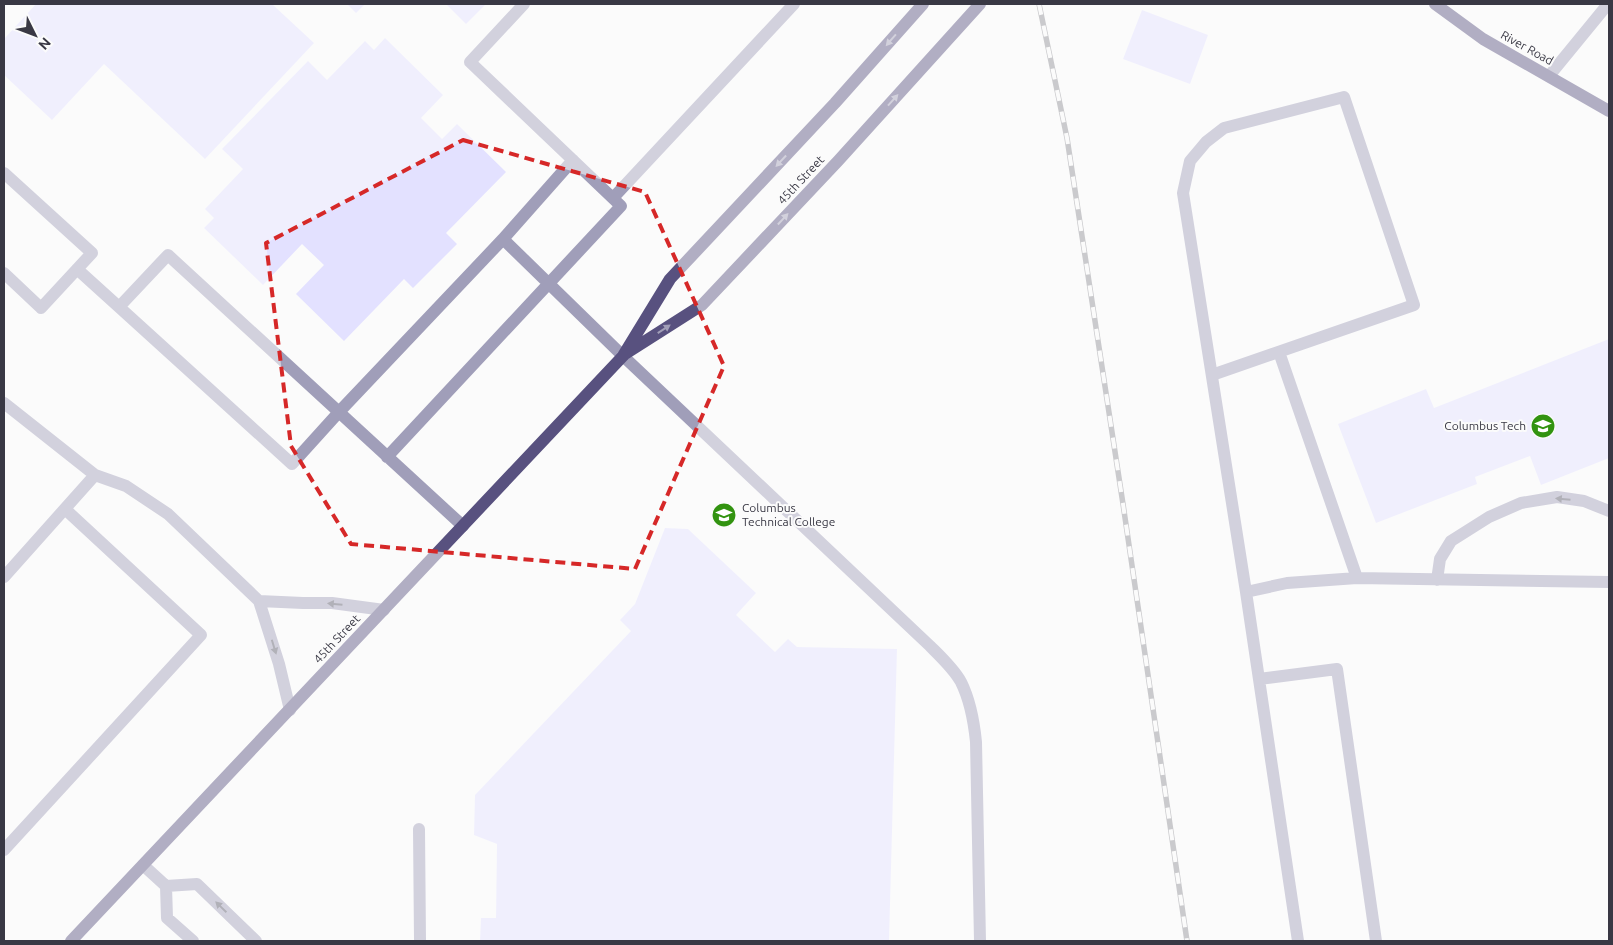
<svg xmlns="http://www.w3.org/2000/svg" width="1613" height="945" font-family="Ubuntu,sans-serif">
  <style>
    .building { fill: #e3e1ff }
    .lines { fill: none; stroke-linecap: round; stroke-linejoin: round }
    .minor { stroke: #a09eb9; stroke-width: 12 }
    .major { stroke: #58517f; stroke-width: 12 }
    .rail-casing { stroke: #8f8f95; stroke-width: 5.5 }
    .rail { stroke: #fbfbfb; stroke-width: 4; stroke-dasharray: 11; stroke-linecap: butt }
    .oneway { fill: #a19eb7 }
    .oneway2 { fill: #585767 }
    .marked { fill: none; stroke: #d62828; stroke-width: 4; stroke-dasharray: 10 6; stroke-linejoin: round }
    .labels { text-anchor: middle; stroke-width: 4; stroke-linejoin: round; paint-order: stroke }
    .street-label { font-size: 12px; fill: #393844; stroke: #fbfbfb }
    .poi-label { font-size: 12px; fill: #393844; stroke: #fbfbfb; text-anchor: end }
  </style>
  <rect width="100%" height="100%" fill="#fbfbfb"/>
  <path class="building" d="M36,4H272L314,43L205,159L104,64L52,120L4,75V39Z
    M350,4H365L356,13L348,5Z
    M446,4H486L466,24Z
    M1142,10L1208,35L1190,84L1123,59Z
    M385,38L443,95L421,118L442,139L457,124L506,172L446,233L457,244L413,288L404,279L344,341L296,294L324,265L302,244L263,285L204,228L214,218L205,209L243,169L222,149L308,61L327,80L365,41L374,50Z
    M1609,339V458L1541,485L1530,456L1475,477L1477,484L1376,523L1338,424L1426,389L1434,408Z
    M665,528L688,529L756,593L736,615L775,652L788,639L797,647L897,649L889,941H480L481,918H496L497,844L474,835L475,795L631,631L620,620L635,604Z"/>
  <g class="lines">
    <path class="minor" d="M1549,76L1608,4
      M4,173L92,253L41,308L4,273
      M613,198L794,4
      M503,239L573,160
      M77,269L119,307
      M1279,352L1357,578
      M1212,375L1414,305L1344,97L1224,128L1206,142L1190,161L1183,193L1246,592
      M4,403L95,475
      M387,457L621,206L470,62L524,4
      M463,526L168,255L119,307L292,464L339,412L503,239L623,356L930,646C941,657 954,669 961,682C970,700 974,722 976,742L980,941
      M4,577L95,475L126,486L168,514L259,601L279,664L290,710
      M1437,580L1440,559L1451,541L1489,517L1521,503L1557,497L1584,501L1609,511
      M259,601L303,603H332L384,610
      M1259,679L1337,669L1376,941
      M419,829L420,941
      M4,850L201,635L65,509
      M143,865L166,886L197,884L256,941
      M166,886L167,918L193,941
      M1298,941L1246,592L1287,583L1357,578L1609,582"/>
    <path class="major" d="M1435,4L1483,39L1609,111
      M625,354L702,305L838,161L980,4
      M71,941L623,356L670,279L835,103L923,4"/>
    <defs>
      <path id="rail" d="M1039,4L1067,138L1123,504L1187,941"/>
    </defs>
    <use href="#rail" class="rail-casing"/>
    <use href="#rail" class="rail"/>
  </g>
  <defs><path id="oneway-solid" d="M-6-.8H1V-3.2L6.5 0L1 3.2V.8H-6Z" transform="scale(1.25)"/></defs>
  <g class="oneway">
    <use href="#oneway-solid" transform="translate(891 40) rotate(131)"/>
    <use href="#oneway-solid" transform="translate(893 100) rotate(-48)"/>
    <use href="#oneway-solid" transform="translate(781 161) rotate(133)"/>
    <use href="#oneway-solid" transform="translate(783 219) rotate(-47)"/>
    <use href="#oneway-solid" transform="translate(664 329) rotate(-33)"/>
  </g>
  <g class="oneway2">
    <use href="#oneway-solid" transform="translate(1563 499) rotate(-175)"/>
    <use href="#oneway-solid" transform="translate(335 604) rotate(-175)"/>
    <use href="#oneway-solid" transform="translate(274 647) rotate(73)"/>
    <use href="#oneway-solid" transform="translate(221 907) rotate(-136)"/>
  </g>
  <path d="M0 0H1613V945H0ZM463,140L645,192L724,366L635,569L351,544L291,446L266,243Z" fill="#fbfbfb" fill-opacity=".55" fill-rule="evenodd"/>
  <path class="marked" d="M463,140L645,192L724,366L635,569L351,544L291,446L266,243Z"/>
  <defs>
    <symbol id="university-disc" viewBox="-11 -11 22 22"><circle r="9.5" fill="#329310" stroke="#fbfbfb"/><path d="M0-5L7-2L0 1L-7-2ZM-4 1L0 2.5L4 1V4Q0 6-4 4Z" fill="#fff"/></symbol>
  </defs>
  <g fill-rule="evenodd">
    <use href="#university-disc" x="1529" y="412" width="28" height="28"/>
    <use href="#university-disc" x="710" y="501" width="28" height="28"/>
  </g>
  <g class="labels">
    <g class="street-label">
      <text transform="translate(1527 48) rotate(29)" y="4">River Road</text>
      <text transform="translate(801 180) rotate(-47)" y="4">45th Street</text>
      <text transform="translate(337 639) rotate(-47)" y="4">45th Street</text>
    </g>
    <g class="poi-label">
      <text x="1526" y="430">Columbus Tech</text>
      <text x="742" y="512" text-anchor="start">Columbus<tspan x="742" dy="14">Technical College</tspan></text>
    </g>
  </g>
  <rect width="1613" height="945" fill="none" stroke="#393844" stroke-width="10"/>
  <g transform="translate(35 35) rotate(132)" stroke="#fbfbfb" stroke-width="4" paint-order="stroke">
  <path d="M0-4L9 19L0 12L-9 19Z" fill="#393844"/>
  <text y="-8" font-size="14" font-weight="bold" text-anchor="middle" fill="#393844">N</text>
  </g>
</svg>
